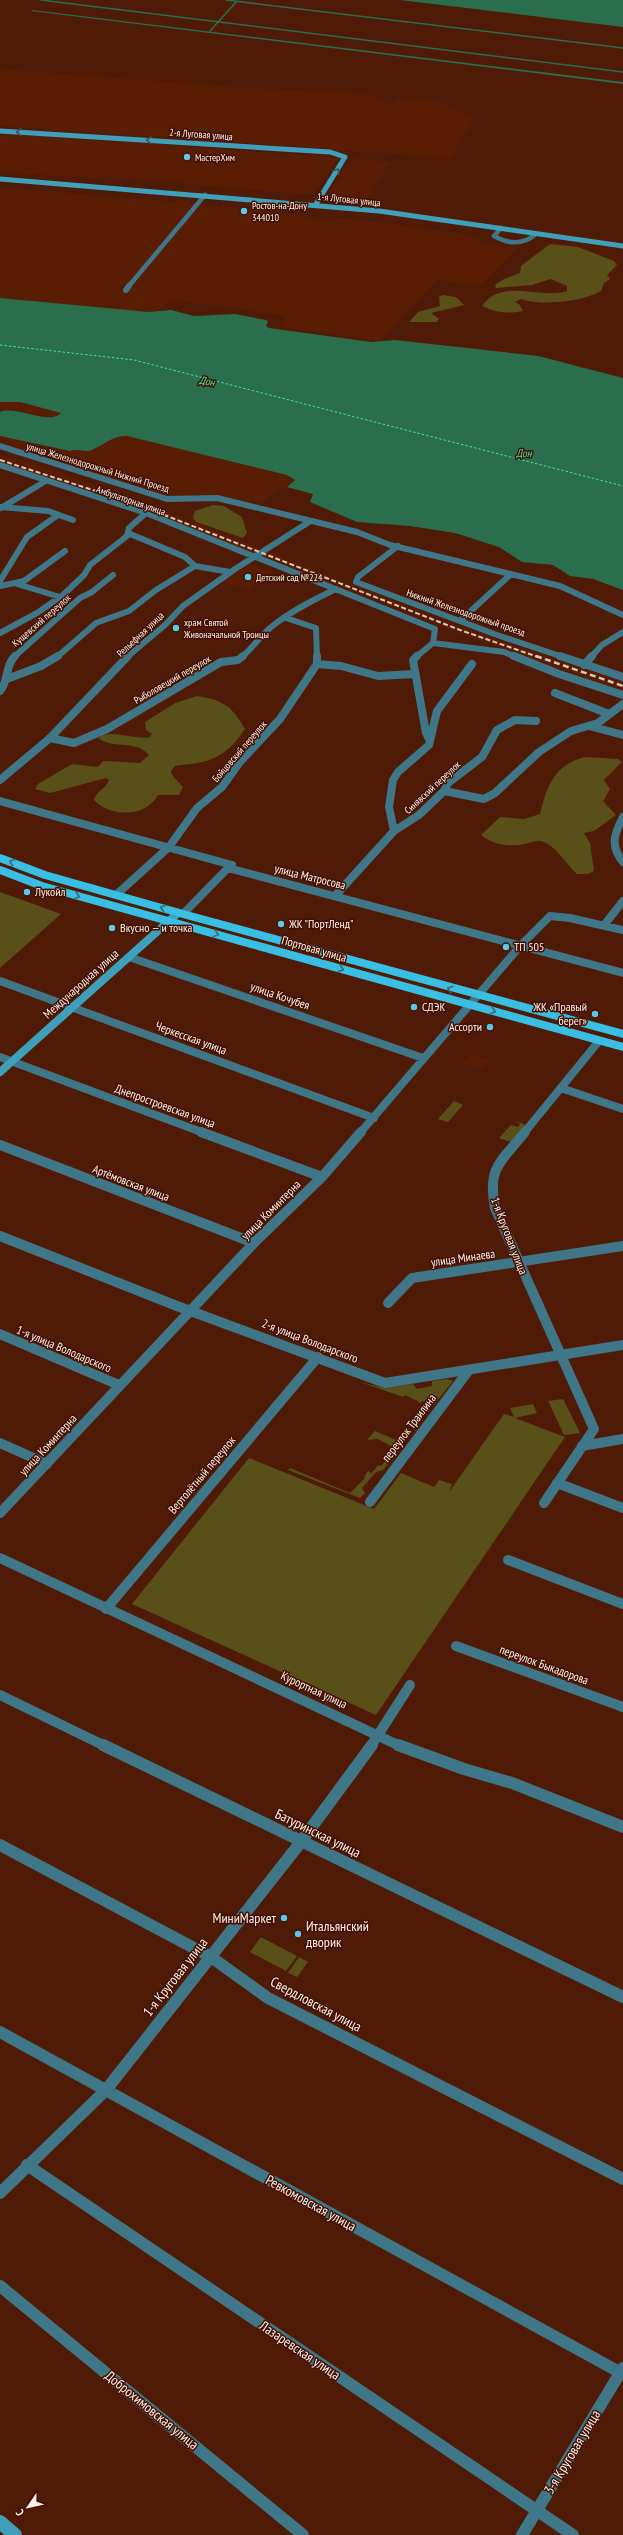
<svg xmlns="http://www.w3.org/2000/svg" width="623" height="2535" font-family="'PT Sans Narrow',sans-serif">
  <style>
    .built { fill: #591d04 }
    .green { fill: #584f19 }
    .water { fill: #2a6e4e }
    .lines { fill: none; stroke-linecap: round; stroke-linejoin: round }
    .stream { stroke: #2a6e4e; stroke-width: 1.5 }
    .ferry { stroke: #3beba2; stroke-width: 1; stroke-dasharray: 2.5 2; stroke-linecap: butt }
    .street-far4 { stroke: #3f7788; stroke-width: 4.5 }
    .street-far3 { stroke: #3f7788; stroke-width: 6 }
    .street-far2 { stroke: #3f7788; stroke-width: 8 }
    .street-far1 { stroke: #3f7788; stroke-width: 10 }
    .street { stroke: #3f7788; stroke-width: 12 }
    .secondary-far2 { stroke: #3fa0bc; stroke-width: 5 }
    .secondary-far1 { stroke: #3fa0bc; stroke-width: 8 }
    .secondary { stroke: #3fa0bc; stroke-width: 14 }
    .primary { stroke: #39bfe3; stroke-width: 8 }
    .rail-far1 { stroke: #dbc6bd; stroke-width: 2; stroke-dasharray: 5 2.5; stroke-linecap: butt }
    .rail { stroke: #dbc6bd; stroke-width: 2.5; stroke-dasharray: 6 3.5; stroke-linecap: butt }
    .oneway { stroke: #415155 }
    .oneway2 { stroke: #3e6872 }
    .poi-dot { fill: #5cc7e7; stroke: #431000; stroke-width: 1.5 }
    .labels { text-anchor: middle; stroke-width: 3; stroke-linejoin: round; paint-order: stroke }
    .far-street-label { font-size: 10px; fill: #fef0eb; stroke: #431000 }
    .far-poi-label { font-size: 10px; fill: #fef0eb; stroke: #431000; text-anchor: start }
    .far-water-label { font-size: 11px; font-style: italic; fill: #3beba2; stroke: #431000 }
    .street-label { font-size: 12px; fill: #fef0eb; stroke: #431000 }
    .poi-label { font-size: 12px; fill: #fef0eb; stroke: #431000; text-anchor: start }
    .near-street-label { font-size: 14px; fill: #fef0eb; stroke: #431000 }
    .near-poi-label { font-size: 14px; fill: #fef0eb; stroke: #431000; text-anchor: end }
  </style>
  <rect width="100%" height="100%" fill="#4f1b06"/>
  <path class="built" d="M0,69L249,88L349,92L371,96L393,105L397,98L436,100L474,119L451,158L0,126Z
    M0,133L133,142L339,158L313,195L183,184V182L133,179L134,178L106,176L103,179L0,172Z
    M353,158L391,162L367,200L327,197Z
    M0,187L173,202L176,200L190,201L188,203L273,211L270,213L315,218L328,222L340,217L470,235L471,237L480,239L477,242L518,248L480,286L437,280L380,341L279,327L286,316L171,300L157,312L154,313L0,298Z
    M0,402H20L61,413L58,416L45,417L12,409L0,412Z
    M0,436L70,451L77,449L91,451L118,436H127L287,475L295,480L253,508L217,498L167,499L0,446Z
    M0,454L38,465L163,510L455,625L574,666L623,680V704L614,700L618,698L590,687L583,677L462,634L148,511L81,487L0,465Z
    M247,564L276,573L249,591L220,582Z
    M471,1053L490,1060L481,1070L462,1063Z"/>
  <path class="green" d="M550,244L578,247L614,261L617,265L607,275L610,279L604,283L601,291C583,302 541,306 521,299L515,302L520,305L523,311C509,314 496,313 482,306C502,277 540,300 567,291V286L551,279L532,285L496,288L495,285L504,279L520,273L521,266Z
    M443,295L456,297L464,305L431,313L439,319L437,322H409L418,312L440,306L439,297Z
    M213,505L224,506L242,517L247,533L243,538L196,522L193,518L195,511Z
    M197,696C223,700 232,706 245,729C233,747 219,760 197,763C190,765 183,764 175,766L171,771L172,775L183,787L179,795H158C146,817 111,818 94,800C96,791 106,789 109,780L106,778L50,793L35,789L38,784L72,764L98,767L103,761L140,763L149,755C135,739 115,750 98,738C108,728 135,740 150,737L152,734L146,730L145,722L175,703Z
    M585,757L618,759L622,762L604,780L610,789L603,801L616,815L594,831L584,833L590,843L594,871L588,874H577C566,864 555,844 540,841C536,840 529,843 525,844C509,847 493,845 481,835L500,817L524,819L540,814C547,786 554,765 585,757Z
    M0,892L61,914L0,968Z
    M454,1101L463,1105L448,1122L438,1119Z
    M514,1121L526,1125L511,1142L499,1138L511,1125L518,1127L520,1124Z
    M447,1379L453,1381L434,1405L422,1401L421,1403L405,1395L403,1397L360,1382L384,1388L413,1384L417,1389L432,1386V1381Z
    M563,1399L580,1433L564,1435L548,1401Z
    M533,1404L537,1413L515,1418L565,1437L376,1715L132,1604L249,1458L374,1509L401,1473L434,1487L439,1480L452,1484L449,1492L504,1414L514,1417L510,1408Z
    M375,1431L403,1443L383,1470L376,1472L362,1488L365,1493L360,1498L288,1470L290,1468L350,1493L365,1478L364,1477L368,1471L372,1473L378,1465L381,1466L396,1449L378,1439L367,1440Z
    M261,1937L297,1956L286,1971L250,1952Z
    M299,1957L308,1962L297,1977L288,1973Z"/>
  <path class="water" d="M400,0H623V27Z
    M32,10L623,82V84L31,11Z
    M0,298L149,312L171,310L194,316L235,314L266,320L268,321L266,326L269,328L371,342L395,340L538,356L623,378V590L593,579L570,576L553,565L522,562L499,547L455,533L410,526L357,522L310,502L313,494L287,487L295,480L287,475L127,436C113,435 104,445 92,450C85,453 78,448 70,451L0,436V412C18,405 49,426 61,413L20,402H0Z"/>
  <g class="lines">
    <path class="stream" d="M41,0L623,72
      M226,0L623,48
      M210,31L237,1"/>
    <path class="ferry" d="M0,345L134,360L623,486"/>
    <path class="street-far4" d="M501,228L494,236C508,244 523,245 536,234
      M128,287L205,195"/>
    <path class="street-far3" d="M126,290L129,286
      M0,446L167,499L217,498L357,532L390,545L560,586L623,615
      M0,465L146,513L435,629L433,643L504,652L516,657
      M0,507L48,511L73,520
      M1,508L44,482
      M128,533L185,557L195,566L230,572
      M398,546L358,577L356,582L497,635L563,657
      M0,581L27,537L58,515
      M17,584L60,597
      M0,586L24,581L65,551
      M286,618L316,628L317,657
      M461,620L511,574
      M0,633L37,613L63,595L84,575L90,565L127,536L129,528L146,513
      M14,657L80,598L92,592L113,575
      M57,657L96,623L129,611L156,590L195,566
      M127,657L165,625L183,606L235,569L309,522
      M242,657C252,648 260,637 270,628C289,612 313,600 336,589
      M416,657L433,643
      M591,657L602,645L623,632"/>
    <path class="street-far2" d="M417,656L413,660L426,733L430,741
      M514,656L559,674L623,695
      M560,656L623,677
      M317,664L341,666L378,676L414,674
      M584,665L592,656
      M7,679L41,666L58,656
      M0,691C9,681 5,665 15,656
      M555,693L609,714
      M589,726L623,735
      M50,738L74,743L107,729L221,662L238,660L243,656
      M0,780L50,738L128,656
      M444,791L484,799L495,793L539,752L571,731L598,723L623,704
      M0,801L232,865L228,868L623,973
      M623,817C614,834 610,846 623,862
      M394,831L389,807L393,780L398,772L429,745L437,711L472,664
      M116,895L169,847L197,808L222,787L240,762L280,719L317,664V656
      M335,896L394,831L419,815L444,791L448,783L482,757L497,730L515,720L536,721
      M183,914L228,868
      M605,924L623,901
      M129,957L423,1058
      M0,981L374,1118
      M0,1057L204,1133
      M561,1088L623,1109
      M360,1133L521,945L550,916L570,918L623,930
      M524,1133L599,1041"/>
    <path class="street-far1" d="M201,1132L322,1177
      M525,1132C501,1162 487,1167 495,1208L594,1429L544,1503
      M0,1145L254,1243
      M0,1236L177,1306L385,1383L623,1345
      M388,1303L412,1278L623,1246
      M0,1334L119,1385
      M0,1443L47,1464
      M582,1446L623,1439
      M557,1483L623,1508
      M370,1502L469,1370
      M0,1513L254,1243L322,1177L361,1132
      M0,1558L400,1746
      M508,1560L623,1604
      M106,1609L318,1357
      M456,1646L623,1707
      M0,1695L105,1746
      M371,1746L410,1685"/>
    <path class="street" d="M103,1745L623,1997
      M398,1745L464,1769L512,1783L623,1827
      M0,1845L211,1957L268,1998L623,2179
      M0,2032L623,2374
      M27,2165L573,2535
      M0,2193L106,2090L297,1847L372,1745
      M0,2286L303,2535
      M522,2535L623,2368"/>
    <path class="secondary-far2" d="M0,131L330,152L345,157L316,204
      M0,179L379,211L623,246"/>
    <path class="secondary-far1" d="M0,1072L178,913"/>
    <path class="secondary" d="M0,2522L15,2535"/>
    <path class="primary" d="M0,858L45,875L183,914L623,1034
      M0,870L42,886L623,1047"/>
    <path class="rail-far1" d="M0,460L136,504L460,630L538,657"/>
    <path class="rail" d="M536,656L623,686"/>
  </g>
  <defs><path id="oneway-chevron" d="M-2-3.5L2.5 0L-2 3.5" fill="none" stroke-width="1.6" stroke-linecap="round" stroke-linejoin="round"/></defs>
  <g class="oneway">
    <use href="#oneway-chevron" transform="translate(19 132) rotate(-176)"/>
    <use href="#oneway-chevron" transform="translate(149 140) rotate(-176)"/>
    <use href="#oneway-chevron" transform="translate(337 171) rotate(-58)"/>
  </g>
  <g class="oneway2">
    <use href="#oneway-chevron" transform="translate(12 862) rotate(-160)"/>
    <use href="#oneway-chevron" transform="translate(77 896) rotate(16)"/>
    <use href="#oneway-chevron" transform="translate(163 908) rotate(-164)"/>
    <use href="#oneway-chevron" transform="translate(216 934) rotate(16)"/>
    <use href="#oneway-chevron" transform="translate(341 969) rotate(16)"/>
    <use href="#oneway-chevron" transform="translate(450 989) rotate(-164)"/>
    <use href="#oneway-chevron" transform="translate(493 1011) rotate(15)"/>
  </g>
  <g class="poi-dot">
    <circle cx="187" cy="157" r="4"/>
    <circle cx="244" cy="211" r="4"/>
    <circle cx="248" cy="577" r="4"/>
    <circle cx="176" cy="628" r="4"/>
    <circle cx="27" cy="892" r="4"/>
    <circle cx="281" cy="924" r="4"/>
    <circle cx="112" cy="928" r="4"/>
    <circle cx="506" cy="947" r="4"/>
    <circle cx="414" cy="1007" r="4"/>
    <circle cx="595" cy="1014" r="4"/>
    <circle cx="490" cy="1027" r="4"/>
    <circle cx="284" cy="1918" r="4"/>
    <circle cx="298" cy="1934" r="4"/>
  </g>
  <g class="labels">
    <g class="far-street-label">
      <text transform="translate(201 134) rotate(4)" y="4">2-я Луговая улица</text>
      <text transform="translate(349 199) rotate(6)" y="4">1-я Луговая улица</text>
      <text transform="translate(98 467) rotate(17)" y="4">улица Железнодорожный Нижний Проезд</text>
      <text transform="translate(131 500) rotate(19)" y="4">Амбулаторная улица</text>
      <text transform="translate(466 612) rotate(19)" y="4">Нижний Железнодорожный проезд</text>
      <text transform="translate(41 620) rotate(-41)" y="4">Кущевский переулок</text>
      <text transform="translate(140 634) rotate(-43)" y="4">Рельефная улица</text>
      <text transform="translate(172 679) rotate(-30)" y="4">Рыболовецкий переулок</text>
      <text transform="translate(239 751) rotate(-49)" y="4">Бойцовский переулок</text>
      <text transform="translate(432 787) rotate(-43)" y="4">Синявский переулок</text>
    </g>
    <g class="far-poi-label">
      <text x="195" y="161">МастерХим</text>
      <text x="252" y="209">Ростов-на-Дону<tspan x="252" dy="12">344010</tspan></text>
      <text x="256" y="581">Детский сад №224</text>
      <text x="184" y="626">храм Святой<tspan x="184" dy="12">Живоначальной Троицы</tspan></text>
    </g>
    <g class="far-water-label">
      <text transform="translate(207 381) rotate(11)" y="4">Дон</text>
      <text x="524" y="457">Дон</text>
    </g>
    <g class="street-label">
      <text transform="translate(310 877) rotate(14)" y="4">улица Матросова</text>
      <text transform="translate(314 949) rotate(16)" y="4">Портовая улица</text>
      <text transform="translate(81 984) rotate(-42)" y="4">Международная улица</text>
      <text transform="translate(280 996) rotate(19)" y="4">улица Кочубея</text>
      <text transform="translate(191 1038) rotate(20)" y="4">Черкесская улица</text>
      <text transform="translate(165 1106) rotate(20)" y="4">Днепростроевская улица</text>
      <text transform="translate(131 1183) rotate(21)" y="4">Артёмовская улица</text>
      <text transform="translate(271 1210) rotate(-45)" y="4">улица Коминтерна</text>
      <text transform="translate(509 1236) rotate(69)" y="4">1-я Круговая улица</text>
      <text transform="translate(463 1258) rotate(-8)" y="4">улица Минаева</text>
      <text transform="translate(310 1341) rotate(21)" y="4">2-я улица Володарского</text>
      <text transform="translate(64 1349) rotate(23)" y="4">1-я улица Володарского</text>
      <text transform="translate(409 1428) rotate(-53)" y="4">переулок Траилина</text>
      <text transform="translate(48 1445) rotate(-47)" y="4">улица Коминтерна</text>
      <text transform="translate(202 1475) rotate(-50)" y="4">Вертолётный переулок</text>
      <text transform="translate(544 1665) rotate(20)" y="4">переулок Быкадорова</text>
      <text transform="translate(314 1690) rotate(25)" y="4">Курортная улица</text>
    </g>
    <g class="poi-label">
      <text x="35" y="896">Лукойл</text>
      <text x="289" y="928">ЖК "ПортЛенд"</text>
      <text x="120" y="932">Вкусно — и точка</text>
      <text x="514" y="951">ТП 505</text>
      <text x="422" y="1011">СДЭК</text>
      <text x="587" y="1011" text-anchor="end">ЖК «Правый<tspan x="587" dy="14">берег»</tspan></text>
      <text x="482" y="1031" text-anchor="end">Ассорти</text>
    </g>
    <g class="near-street-label">
      <text transform="translate(318 1833) rotate(26)" y="5">Батуринская улица</text>
      <text transform="translate(175 1977) rotate(-52)" y="5">1-я Круговая улица</text>
      <text transform="translate(316 2004) rotate(28)" y="5">Свердловская улица</text>
      <text transform="translate(311 2203) rotate(29)" y="5">Ревкомовская улица</text>
      <text transform="translate(300 2350) rotate(34)" y="5">Лазаревская улица</text>
      <text transform="translate(152 2410) rotate(39)" y="5">Доброхимовская улица</text>
      <text transform="translate(572 2452) rotate(-59)" y="5">3-я Круговая улица</text>
    </g>
    <g class="near-poi-label">
      <text x="276" y="1923">МиниМаркет</text>
      <text x="306" y="1931" text-anchor="start">Итальянский<tspan x="306" dy="16">дворик</tspan></text>
    </g>
  </g>
  <g transform="translate(28 2507) rotate(236)" stroke="#431000" stroke-width="3" paint-order="stroke">
  <path d="M0-3L7 15L0 10L-7 15Z" fill="#fef0eb"/>
  <text y="-6" font-size="11" font-weight="bold" text-anchor="middle" fill="#fef0eb">С</text>
  </g>
</svg>
